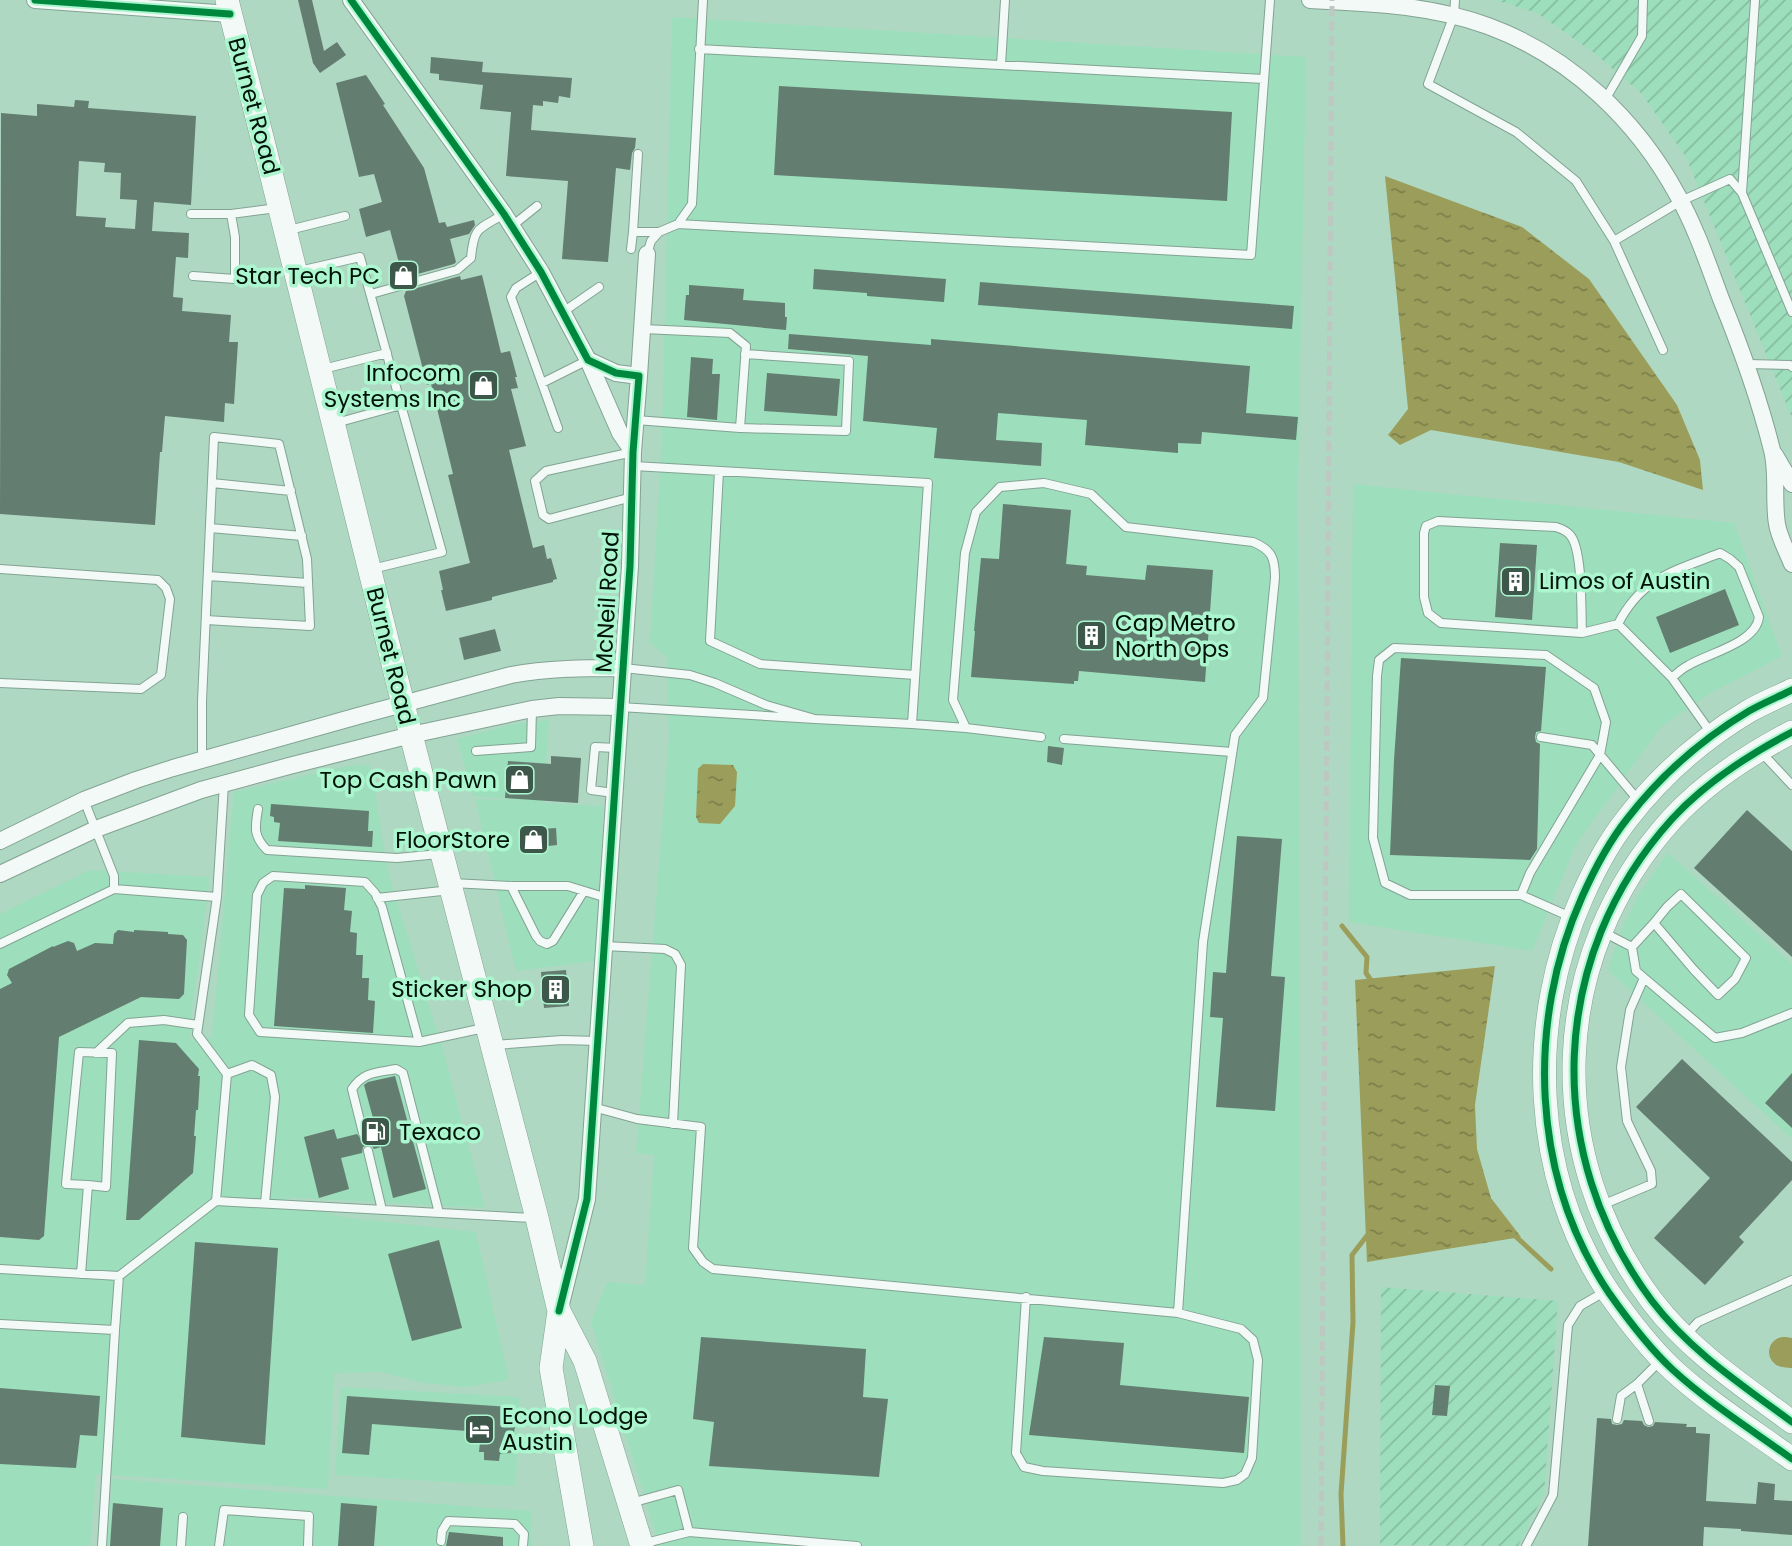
<svg xmlns="http://www.w3.org/2000/svg" width="1792" height="1546" font-family="Poppins,sans-serif">
  <style>
    .built { fill: #9ddebc }
    .industrial { fill: url(#industrial-furrows) }
    .water { fill: url(#water-ripples) }
    .lines { fill: none; stroke-linecap: round; stroke-linejoin: round }
    .stream { stroke: #9b9e5b; stroke-width: 5 }
    .river { stroke: #9b9e5b; stroke-width: 30 }
    .building { fill: #637d70; fill-rule: evenodd }
    .lane-casing { stroke: #82a393; stroke-width: 10 }
    .street-casing { stroke: #82a393; stroke-width: 18 }
    .secondary-casing { stroke: #82a393; stroke-width: 24 }
    .lane { stroke: #f3f9f6; stroke-width: 8 }
    .street { stroke: #f3f9f6; stroke-width: 16 }
    .secondary { stroke: #f3f9f6; stroke-width: 23 }
    .rail { stroke: #bcc8c1; stroke-width: 5; stroke-dasharray: 10 5; stroke-linecap: butt }
    .cycleway-casing { stroke: #abf6cf; stroke-width: 11 }
    .cycleway { stroke: #00873e; stroke-width: 7 }
    .labels { text-anchor: middle; stroke-width: 7; stroke-linejoin: round; paint-order: stroke }
    .street-label { font-size: 23px; fill: #001309; stroke: #abf6cf }
    .poi-label { font-size: 23px; fill: #001309; stroke: #abf6cf; text-anchor: end }
  </style>
  <defs>
    <pattern id="industrial-furrows" width="10" height="10" patternUnits="userSpaceOnUse" patternTransform="scale(1.75)"><rect width="10" height="10" fill="#9ddebc"/><path d="M-1 1l2-2M0 10L10 0M9 11l2-2" fill="none" stroke="#85bea0"/></pattern>
    <pattern id="water-ripples" width="26" height="14" patternUnits="userSpaceOnUse" patternTransform="scale(1.75)"><rect width="26" height="14" fill="#9b9e5b"/><path d="M2 4q2-2 4 0t4 0M15 11q2-2 4 0t4 0" fill="none" stroke="#7c8049"/></pattern>
  </defs>
  <rect width="100%" height="100%" fill="#afd8c3"/>
  <path class="built" d="M672,17L1306,57L1298,485L1301,1546H660L591,1322L607,1282L645,1285L654,1155L636,1153L669,738L667,657L650,643L662,436Z
    M1353,484L1734,523L1782,656L1709,694L1661,727L1576,844L1532,951L1349,922Z
    M549,720L543,803L603,806L595,961L516,971L475,799L527,801L473,796L457,739L514,724Z
    M352,765H370L389,875L445,1057L485,1208L282,1197L341,1217L476,1232L509,1380L464,1387L426,1383L380,1372L334,1373L328,1489L96,1474L90,1546H0V914L90,870L210,877L192,1010L190,1040L212,1037L234,792Z
    M1668,853L1792,964V1139L1608,970L1623,926L1639,894Z
    M341,1387L519,1397L518,1454L515,1486L335,1475Z
    M112,1479L531,1511L532,1546H107Z"/>
  <path class="industrial" d="M1496,0H1792V418L1686,157L1641,93L1593,52L1537,13Z
    M1381,1287L1558,1301L1544,1494L1518,1546L1380,1545Z"/>
  <path class="water" d="M1385,176L1522,227L1589,279L1677,405L1700,460L1703,490L1619,462L1431,430L1400,445L1388,435L1408,409Z
    M703,764L733,765L737,772L735,806L720,824L699,823L696,817L698,769Z
    M1495,966L1475,1105L1477,1149L1491,1198L1521,1237L1367,1262L1355,980Z"/>
  <g class="lines">
    <path class="stream" d="M1342,926L1367,957L1366,973L1372,982
      M1513,1234L1551,1269
      M1343,1546L1341,1494L1353,1322L1352,1255L1369,1233"/>
    <path class="river" d="M1784,1352L1792,1353"/>
  </g>
  <path class="building" d="M298,0H312L324,51L337,42L346,55L320,73L313,63Z
    M431,57L483,62L482,72L572,78L570,98L559,96L558,103L543,101V106L533,105L531,130L636,138L635,148L632,153L630,170L616,168L608,262L562,259L568,181L506,176L511,112L480,109L483,85L439,80V74L430,73Z
    M366,75L385,104L383,105L424,168L439,223L445,222L447,227L474,220L475,225L469,234L450,239L456,262L454,264L403,278L390,230L366,237L359,209L382,202L374,174L359,177L336,83Z
    M779,86L1232,112L1227,201L774,175Z
    M75,100L89,101L88,108L196,116L191,205L154,202L152,231L189,233L188,258L176,257L173,297L183,298L182,311L231,315L229,342H238L234,404L225,403L224,422L165,416L162,452H160L155,525L0,514L1,113L37,116V104L74,107ZM79,161L105,163L104,172L121,173L120,199L137,200L135,229L105,227L106,218L76,216Z
    M814,269L946,279L944,302L867,296V293L813,289Z
    M482,275L501,353L510,351L517,377H515L518,388L511,389L526,446L509,450L533,548L544,545L547,559L551,558L557,579L553,580V582L492,597V600L446,611L441,590H443L439,571L470,563L448,475L453,474L431,384L427,385L404,296L406,291L460,276L461,280Z
    M980,282L1294,306L1292,329L978,305Z
    M689,285L744,289L743,300L785,303V317H787L786,330L684,320L686,295H689Z
    M789,334L931,345V339L1250,366L1246,413L1298,417L1296,440L1202,432L1201,444L1178,443V453L1085,445L1087,420L998,413L996,440L1042,443L1041,466L934,458L937,428L863,421L868,356L788,349Z
    M691,357L713,359L712,374H720L717,420L687,417Z
    M767,373L840,379L837,416L764,411Z
    M1003,504L1071,510L1066,564L1087,566L1086,575L1145,580L1147,565L1213,570L1205,682L1079,671L1078,681H1074V684L971,677L975,631H974L981,558L999,559Z
    M1500,543L1537,545L1532,620L1495,617Z
    M1725,589L1739,625L1670,653L1656,617Z
    M495,629L501,651L464,660L459,638Z
    M1401,658L1546,667L1541,731L1536,732L1535,737L1536,742L1540,744L1537,849L1530,860L1390,855L1394,760Z
    M1048,746L1064,748L1062,765L1047,762Z
    M551,756L581,758L578,803L505,798L508,761L551,764Z
    M271,804L369,811L368,831H373L372,847L278,841L280,823L274,822V817L270,816Z
    M1747,810L1792,851V957L1694,868Z
    M556,828L557,845L530,848L528,830Z
    M1237,836L1282,839L1271,976L1285,977L1275,1111L1216,1107L1223,1018L1210,1017L1213,972L1226,973Z
    M305,885L346,888L344,910L352,911L350,932L357,933L356,955H363L362,978H369L368,1000L375,1001L373,1033L274,1026L284,888L305,889Z
    M118,930L134,932V930L168,932V934L183,935L187,940L184,994L179,999L141,997L59,1037L44,1236L39,1240L0,1237V989L12,983L7,975L9,969L53,946V947L68,941L74,943L77,951L95,943L113,944L114,934Z
    M566,970L569,1006L544,1008L541,972Z
    M139,1040L176,1043L199,1069L198,1076H200L198,1110H196L194,1136H196L193,1173L139,1220H126Z
    M1682,1059L1792,1162V1180L1739,1237L1744,1242L1705,1285L1654,1238L1710,1178L1636,1107Z
    M1792,1073V1128L1765,1103Z
    M395,1076L426,1189L393,1198L381,1147L374,1149L372,1146L367,1145L363,1147L362,1153L341,1158L349,1189L319,1198L304,1137L334,1129L337,1139L357,1134L361,1139L367,1138L369,1131L376,1129L364,1085L368,1082Z
    M439,1240L462,1328L412,1341L388,1254Z
    M195,1242L278,1248L265,1445L181,1437Z
    M701,1337L866,1349L863,1397L888,1399L879,1477L709,1466L714,1422L693,1419Z
    M1044,1337L1124,1343L1120,1385L1249,1397L1244,1453L1029,1435Z
    M1435,1385L1450,1386L1447,1416L1432,1415Z
    M0,1388L100,1396L97,1436L80,1435L76,1468L0,1464Z
    M347,1396L511,1407L510,1425L515,1426L511,1453L500,1454L499,1461L484,1460V1452H479L481,1432L372,1424L369,1455L342,1453Z
    M1597,1418L1611,1419L1612,1424L1617,1425L1622,1424L1624,1420L1642,1421L1644,1425L1648,1427L1653,1426L1655,1422L1687,1424L1686,1427H1696V1433L1710,1434L1706,1501L1756,1504L1758,1482L1775,1484L1774,1500L1792,1501V1535L1741,1531V1529L1704,1527L1703,1546H1588Z
    M113,1503L163,1508L160,1546H110Z
    M341,1503L377,1506L374,1546H338Z
    M449,1532L503,1537V1546H446Z"/>
  <g class="lines">
    <defs>
      <path id="lane" d="M1455,0L1454,15L1428,84L1516,132L1576,181L1614,241L1681,201L1730,179L1742,193L1792,312
        M699,49L1264,79
        M1001,65L1005,0
        M1605,100L1642,36L1643,0
        M638,154L633,232H659
        M1742,193L1755,0
        M191,214H231L277,208
        M678,224L1251,255L1270,0
        M512,226L537,206
        M289,230L345,216
        M1614,241L1663,350
        M631,249L633,232
        M647,254L651,241L659,232L678,224L692,204L703,0
        M299,271L360,257L401,405
        M541,272L516,288L511,297L558,428
        M193,276L235,279V237L231,214
        M371,294L457,270L471,258C474,226 478,230 504,214
        M563,312L599,287
        M1747,364L1790,365L1792,367
        M323,369L387,353
        M542,383L588,360
        M636,420L740,428L746,346L730,333L643,329
        M336,423L401,405L442,552L372,569
        M740,428L846,431L849,361L745,354
        M634,466L928,483L912,724L815,719
        M719,471L710,641L760,664L915,675
        M212,483L291,491
        M632,497L549,519L543,515L535,481L546,471L633,452
        M210,528L302,536
        M0,569L158,580L166,588L170,599L161,675L141,689L0,683
        M208,576L308,583
        M1582,633C1581,612 1583,549 1570,535C1566,530 1561,529 1556,527L1438,521L1426,526L1424,533V597L1428,613L1441,623L1582,633L1618,624
        M1672,678C1677,673 1683,668 1689,665C1709,653 1756,643 1759,617L1739,567L1730,559L1720,553C1675,571 1642,577 1618,624L1672,678L1711,733
        M620,707L815,719L766,705L715,683L690,675L623,668
        M912,724L966,728
        M1541,737L1592,745L1638,800
        M1064,739L1232,752
        M476,751L531,747L532,709
        M1761,752L1792,785
        M202,759V701L214,437L279,444L307,559L310,626L206,620
        M614,793L591,790L595,747L617,748
        M258,809C255,827 253,836 267,850L397,858L439,854
        M452,883L511,886H568L607,898
        M511,886L536,936L540,941L547,944L553,941L584,891
        M114,889L217,897
        M1521,895H1410L1385,883L1373,838L1377,676L1379,660L1394,648L1546,655L1594,688L1606,722L1600,755L1530,873L1521,895L1573,918
        M377,898L451,890
        M1605,933L1632,947L1654,923L1694,970L1718,995L1735,979L1746,958L1681,894L1667,907L1654,923
        M0,944L114,889V876L84,800
        M604,946L665,949L675,954L681,965L673,1124
        M1632,947L1636,971L1715,1038L1742,1033L1792,1013
        M419,1042L382,907L375,893L365,882L273,876L263,883L257,895L249,1015L260,1032L419,1042L484,1028
        M495,1045L562,1040L598,1041
        M96,1053L128,1023L164,1020L198,1025
        M227,1074L252,1065L271,1075L275,1097L265,1203
        M593,1107L637,1119L701,1127L693,1248L703,1262L713,1269L1178,1313L1203,942L1235,735L1263,698L1275,578C1275,558 1272,550 1253,542L1126,527L1091,494L1044,483L1000,487L976,512L965,553L953,700L966,728L1041,737
        M363,1133L352,1089C364,1071 377,1073 396,1069L403,1073L439,1213
        M368,1151L382,1210
        M216,1201L227,1074L197,1034L217,897L224,784
        M1602,1205L1652,1184L1651,1171L1627,1121L1621,1067L1630,1010L1644,978
        M0,1269L119,1276
        M81,1274L88,1185L66,1184L79,1052L112,1053L106,1187L88,1185
        M1026,1297L1016,1453L1024,1467L1043,1471L1223,1483L1237,1480L1245,1474L1252,1458L1258,1360L1253,1340L1241,1329L1178,1313
        M0,1324L115,1330L102,1546
        M115,1330L119,1276L216,1201L533,1218
        M1686,1335L1698,1322L1792,1280
        M1637,1384L1649,1421
        M1617,1419L1621,1396L1637,1384L1660,1361
        M631,1503L678,1490L689,1532
        M441,1541L442,1531L448,1521L515,1524L524,1534L523,1546
        M642,1544L689,1532L857,1546
        M181,1546L183,1517
        M219,1546L224,1510L309,1516L308,1546
        M1526,1546L1553,1495L1568,1325L1580,1306L1606,1291"/>
      <path id="street" d="M35,0L230,14
        M351,0L504,214L541,272L588,360L616,373L639,376L633,452L630,566L587,1199L560,1308
        M1310,0C1371,3 1431,5 1488,26C1570,56 1637,120 1678,196C1696,228 1708,264 1721,299C1741,348 1759,398 1772,450C1778,473 1773,500 1777,524C1779,537 1787,551 1792,564
        M588,360L620,433L633,452
        M639,376L647,254
        M1775,455L1792,484
        M0,841L84,800L136,780L173,768L358,716L511,675C548,668 585,668 623,668
        M0,874L96,829L201,790L289,766L411,735L532,709L559,706L620,707"/>
      <path id="secondary" d="M227,0L264,145L403,704L537,1218L559,1311L585,1361L642,1546
        M1792,690C1778,697 1763,703 1749,711C1702,739 1660,776 1627,819C1608,843 1594,870 1582,897C1526,1022 1531,1177 1609,1293C1628,1320 1648,1347 1673,1370C1709,1403 1752,1430 1792,1459
        M1792,732C1748,755 1706,782 1672,819C1548,956 1542,1154 1652,1301C1690,1351 1742,1385 1792,1422
        M559,1311L551,1368L582,1546"/>
    </defs>
    <use href="#lane" class="lane-casing"/>
    <use href="#street" class="street-casing"/>
    <use href="#secondary" class="secondary-casing"/>
    <use href="#lane" class="lane"/>
    <use href="#street" class="street"/>
    <use href="#secondary" class="secondary"/>
    <path class="rail" d="M1321,1546L1332,0"/>
    <defs>
      <path id="cycleway" d="M35,0L230,14
        M351,0L504,214L541,272L588,360L616,373L639,376L633,452L630,566L587,1199L559,1311
        M1792,690C1778,697 1763,703 1749,711C1702,739 1660,776 1627,819C1608,843 1594,870 1582,897C1526,1022 1531,1177 1609,1293C1628,1320 1648,1347 1673,1370C1709,1403 1752,1430 1792,1459
        M1792,732C1748,755 1706,782 1672,819C1548,956 1542,1154 1652,1301C1690,1351 1742,1385 1792,1422"/>
    </defs>
    <use href="#cycleway" class="cycleway-casing"/>
    <use href="#cycleway" class="cycleway"/>
  </g>
  <defs>
    <symbol id="shop-square" viewBox="-11 -11 22 22"><rect x="-9" y="-9" width="18" height="18" rx="4" fill="#3d584a" stroke="#abf6cf"/><path d="M-5-2.5h2.3a2.7 3.5 0 0 1 5.4 0H5L5.5 6h-11ZM-1.5-2.5h3a1.5 2.3 0 0 0-3 0Z" fill="#fff"/></symbol>
    <symbol id="building-square" viewBox="-11 -11 22 22"><rect x="-9" y="-9" width="18" height="18" rx="4" fill="#3d584a" stroke="#abf6cf"/><path d="M-4-6H4V6H1V3H-1V6H-4ZM-2.5-4.3h1.7v1.8h-1.7ZM.8-4.3h1.7v1.8H.8ZM-2.5-1h1.7V.8h-1.7ZM.8-1h1.7V.8H.8Z" fill="#fff"/></symbol>
    <symbol id="fuel-square" viewBox="-11 -11 22 22"><rect x="-9" y="-9" width="18" height="18" rx="4" fill="#3d584a" stroke="#abf6cf"/><path d="M-5.5-6h7V0h2V4h1.3V-2.5L3-4.5l.8-.8L6-3V5H2.5V1h-1V6h-7ZM-4.2-4.7v3.2H.2V-4.7Z" fill="#fff"/></symbol>
    <symbol id="hotel-square" viewBox="-11 -11 22 22"><rect x="-9" y="-9" width="18" height="18" rx="4" fill="#3d584a" stroke="#abf6cf"/><path d="M-6-4.5h1.5V1H6V5H4.5V3h-9V5H-6ZM-4 0a1.8 1.8 0 1 1 3.6 0ZM.5 0V-2.5h3Q6-2.5 6 0Z" fill="#fff"/></symbol>
  </defs>
  <g fill-rule="evenodd">
    <use href="#shop-square" x="386" y="258" width="35" height="35"/>
    <use href="#shop-square" x="466" y="368" width="35" height="35"/>
    <use href="#building-square" x="1498" y="564" width="35" height="35"/>
    <use href="#building-square" x="1074" y="618" width="35" height="35"/>
    <use href="#shop-square" x="502" y="762" width="35" height="35"/>
    <use href="#shop-square" x="516" y="822" width="35" height="35"/>
    <use href="#building-square" x="538" y="972" width="35" height="35"/>
    <use href="#fuel-square" x="358" y="1114" width="35" height="35"/>
    <use href="#hotel-square" x="462" y="1412" width="35" height="35"/>
  </g>
  <g class="labels">
    <g class="street-label">
      <text transform="translate(254 106) rotate(75)" y="8">Burnet Road</text>
      <text transform="translate(607 602) rotate(-87)" y="8">McNeil Road</text>
      <text transform="translate(391 656) rotate(76)" y="8">Burnet Road</text>
    </g>
    <g class="poi-label">
      <text x="380" y="284">Star Tech PC</text>
      <text x="461" y="381">Infocom<tspan x="461" dy="26">Systems Inc</tspan></text>
      <text x="1539" y="589" text-anchor="start">Limos of Austin</text>
      <text x="1115" y="631" text-anchor="start">Cap Metro<tspan x="1115" dy="26">North Ops</tspan></text>
      <text x="497" y="788">Top Cash Pawn</text>
      <text x="510" y="848">FloorStore</text>
      <text x="532" y="997">Sticker Shop</text>
      <text x="399" y="1140" text-anchor="start">Texaco</text>
      <text x="502" y="1424" text-anchor="start">Econo Lodge<tspan x="502" dy="26">Austin</tspan></text>
    </g>
  </g>
</svg>
